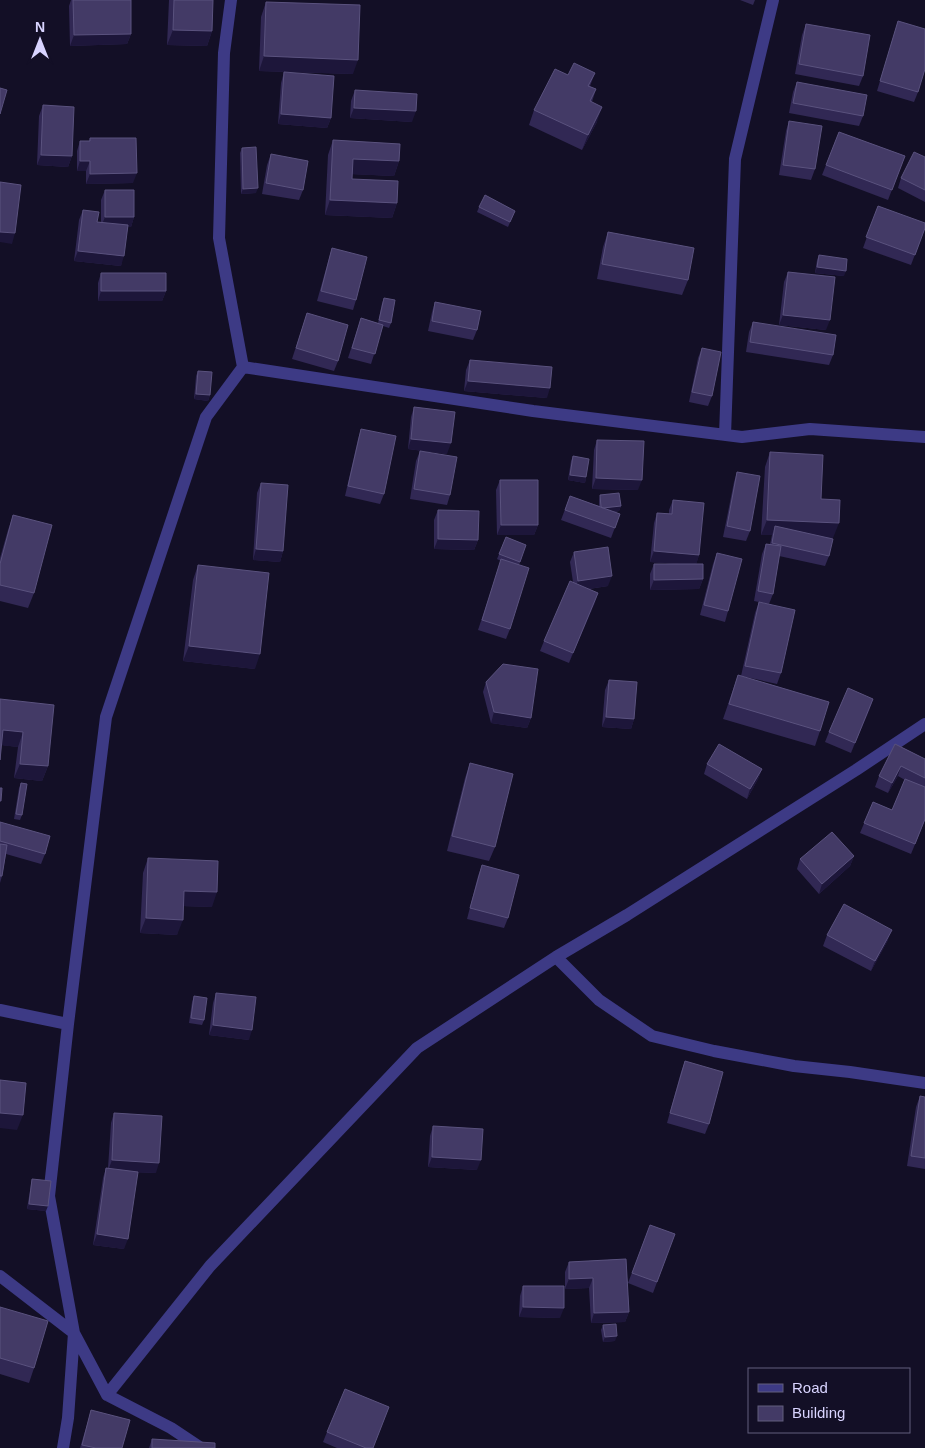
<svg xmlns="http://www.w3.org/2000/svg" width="925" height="1448" font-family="Helvetica,sans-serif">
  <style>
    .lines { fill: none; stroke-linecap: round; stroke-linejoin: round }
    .minor { stroke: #3d3a85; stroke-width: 12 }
    .wall { fill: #312854 }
    .shaded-wall { fill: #1d163a }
    .building { fill: #433a66; stroke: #5a527e }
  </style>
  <rect width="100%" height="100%" fill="#130f26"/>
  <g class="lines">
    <path class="minor" d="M243,367L533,411L742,437L810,429L925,437
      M725,435L735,159L773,0
      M556,957L599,1000L652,1036L714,1051L794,1066L850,1072L925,1083
      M0,1010L68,1024
      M0,1276L74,1333L107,1395L171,1428L201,1448
      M107,1395L210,1266L417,1048L556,957L627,915L856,770L925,724
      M63,1448L68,1418L74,1333L49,1196L68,1024L106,717L206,417L243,367L219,238L224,53L231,0"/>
  </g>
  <path class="wall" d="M71,0H73L131,34L127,44L70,46L69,6Z
    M169,0H213L212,31L207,46L167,45Z
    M740,0H755L753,5Z
    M266,2L353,74L259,71L261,17Z
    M898,21L918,92L914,102L877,91Z
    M806,24L863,76L859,86L795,74L802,35Z
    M284,72L331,118L327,128L278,124L281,83Z
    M595,73L590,86L596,89L592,102L597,122L582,150L529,125L534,110L568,75Z
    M797,82L863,116L859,126L789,113L793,92Z
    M355,90L412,122L350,118L351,101Z
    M43,105L72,156L68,167L37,165L39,116Z
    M789,121L815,169L811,180L779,175L786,131Z
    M839,132L905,156L888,200L822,175Z
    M90,138L133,183L86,184V171H77V151L80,141H89Z
    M333,140L399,161L394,176L352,174V179L397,203L392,218L325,215L328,155Z
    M242,148L256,193L241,194L240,153Z
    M271,154L303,190L299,200L262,194L267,165Z
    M925,157V202L898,188L901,178Z
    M105,190L134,217L131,227H128L121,266L74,261L79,220L83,210L97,222H101V200Z
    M878,206L925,228L911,265L863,248Z
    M479,207L515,211L508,227L477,212Z
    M608,232L688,280L682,295L597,279L603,247Z
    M332,248L356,300L353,310L317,301L329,258Z
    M819,255L844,276L815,273L817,260Z
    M788,272L826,330L779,325L784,282Z
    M101,273L166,291L162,301H98V283Z
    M384,298L391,323L389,328L383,326L371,364L348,358L361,318L378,323L382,303Z
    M435,302L477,330L473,340L428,331L432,312Z
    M307,313L338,361L334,371L292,359Z
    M753,322L833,355L829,365L746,352L749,332Z
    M702,348L712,396L708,406L689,402L698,358Z
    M470,360L547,398L464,391L466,370Z
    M198,371L210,395L208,401L194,399L196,376Z
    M414,407L447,454L408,449L411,417Z
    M361,429L384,494L380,504L345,496L358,439Z
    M597,440L638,490L592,489L594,450Z
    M420,451L450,495L447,505L410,499L416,461Z
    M770,452L821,499L833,538H827L829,556L825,566L779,556L773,594L769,604L754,601L762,554L766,544H770L772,535H761L765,467Z
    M573,456L586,477L585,483L568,480L571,461Z
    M737,472L750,531L746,541L723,537L734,482Z
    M500,480L538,525L534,535H497L496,490Z
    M261,483L283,551L280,562L253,560L257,493Z
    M600,495L621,506L619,511L615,512L620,514L611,538L561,520L570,496L599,506V500Z
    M673,500L699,555L696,564L703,579L699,589L650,590V574L654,564H679L650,562L654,523L657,513L669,514V510Z
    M438,510L478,540L474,550L434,549V520Z
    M13,515L34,593L28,608L0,601V558L8,530Z
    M506,537L526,545L519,565L510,629L506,639L478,630L501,561L497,559Z
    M574,552L608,586L589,589L598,593L569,663L540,651L544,641L573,582L570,562Z
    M717,553L728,611L725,622L700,615L713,564Z
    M198,565L255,669L183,661L193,580Z
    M759,602L781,673L777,684L741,676L755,613Z
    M738,675L820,731L815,746L723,719Z
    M609,680L634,719L631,729L602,727L605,690Z
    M486,682L531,718L527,728L491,723L483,692Z
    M0,699L48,766L42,781L14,778L18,747L2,745Z
    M873,699L851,753L825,742L829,732Z
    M895,744L925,759V820L911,854L860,833L873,802L892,810L905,780L898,776L888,793L875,787L879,776Z
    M470,763L495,847L489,861L447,851L465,778Z
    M707,764L762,769L758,779L747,799L704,774Z
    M21,783L22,815L20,820L14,819L19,788Z
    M0,822L45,854L41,864L6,854L2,876L0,883Z
    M854,856L850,866L819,894L797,869L800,859Z
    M148,858L212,907L183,906L177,935L140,933L143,873Z
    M482,865L508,918L504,928L467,919L478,876Z
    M827,935L888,940L871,971L823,946Z
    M216,993L249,1040L209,1035L213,1003Z
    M194,996L204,1020L202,1025L189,1023L192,1002Z
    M685,1061L709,1124L705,1134L667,1123L681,1072Z
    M920,1096L925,1097V1169L907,1166L916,1107Z
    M114,1113L156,1173L133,1172L124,1249L93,1245L103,1178L106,1168H108L111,1123Z
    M433,1126L477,1170L428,1167L430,1136Z
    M32,1179L46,1211L27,1209L31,1184Z
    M650,1225L675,1234L653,1293L628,1283Z
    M626,1259L629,1312L625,1322L591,1323L589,1288L565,1289V1272L569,1262Z
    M523,1286L560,1318L519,1317L520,1296Z
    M0,1307L34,1368L29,1383L0,1374Z
    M603,1325L615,1341L603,1342L601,1330Z
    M389,1407L373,1448H337L323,1442L327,1432Z
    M91,1410L122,1448H80L88,1421Z
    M152,1439L215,1448H149Z"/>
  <path class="shaded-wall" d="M173,30L212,31L207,46L167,45Z
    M131,34L127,44L70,46L74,35Z
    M264,56L358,60L353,74L259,71Z
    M602,107L597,122L582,150L588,135Z
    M354,108L416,111L412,122L350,118Z
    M281,114L331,118L327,128L278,124Z
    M41,155L72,156L68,167L37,165Z
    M353,159L399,161L394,176L348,174Z
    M80,161H90L86,171H77Z
    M137,173L133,183L86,184L90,174Z
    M258,188L256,193L241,194L243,189Z
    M330,200L397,203L392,218L325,215Z
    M105,217H134L131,227H101Z
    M0,232L15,233L12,244L0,242Z
    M78,251L124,256L121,266L74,261Z
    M817,267L846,271L844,276L815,273Z
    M101,291H166L162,301H98Z
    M783,315L830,320L826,330L779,325Z
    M468,381L550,388L547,398L464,391Z
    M196,394L210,395L208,401L194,399Z
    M411,439L451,443L447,454L408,449Z
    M570,475L586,477L585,483L568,480Z
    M596,478L642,480L638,490L592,489Z
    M621,506L619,511L599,513L601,508Z
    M767,520L839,523L833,538L773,535L775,526L772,535H761Z
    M501,525H538L534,535H497Z
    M438,539L478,540L474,550L434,549Z
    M256,549L283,551L280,562L253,560Z
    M654,551L699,555L696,565L650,562Z
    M612,576L608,586L574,591L578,581Z
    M703,579L699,589L650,590L654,580Z
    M598,593L595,603L569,663L573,653Z
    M189,646L260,654L255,669L183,661Z
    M873,699L870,709L851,753L855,743Z
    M494,712L531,718L527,728L491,723Z
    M606,717L634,719L631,729L602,727Z
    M3,730L23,732L18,747L0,745Z
    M20,764L48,766L42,781L14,778Z
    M901,766L898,776L888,793L892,783Z
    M762,769L758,779L747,799L750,789Z
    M854,856L850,866L819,894L822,884Z
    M184,891L217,892L212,907L179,906Z
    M146,918L183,920L177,935L140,933Z
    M892,930L888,940L871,971L875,961Z
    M213,1025L252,1030L249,1040L209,1035Z
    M0,1113L23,1115L17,1130L0,1128Z
    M432,1157L481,1160L477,1170L428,1167Z
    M112,1160L159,1163L156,1173L108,1171Z
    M29,1204L48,1206L46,1211L27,1209Z
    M97,1234L128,1239L124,1249L93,1245Z
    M593,1278L589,1288L565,1289L569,1279Z
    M523,1307L564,1308L560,1318L519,1317Z
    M629,1312L625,1322L591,1323L594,1313Z
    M617,1336L615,1341L603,1342L605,1337Z"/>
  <path class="building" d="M73,0H131V34L74,35Z
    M174,0H213L212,31L173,30Z
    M266,2L360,5L358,60L264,56Z
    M898,21L925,29V69L918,92L880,81Z
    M806,24L870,35L863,76L799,64Z
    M574,63L595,73L588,86L596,89L590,101L602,107L588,135L534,110L555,69L568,75Z
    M284,72L334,76L331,118L281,114Z
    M797,82L867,95L863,116L793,103Z
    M0,88L7,90L0,114Z
    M355,90L417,94L416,111L354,108Z
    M43,105L74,107L72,156L41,155Z
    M789,121L822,126L815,169L783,165Z
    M839,132L905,156L892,190L826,165Z
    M90,138H136L137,173L90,174V161H80V141H90Z
    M333,140L400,144L399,161L353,159L352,179L398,181L397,203L330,200Z
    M256,147L258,188L243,189L242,148Z
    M914,152L925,157V190L901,178Z
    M271,154L308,161L303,190L266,183Z
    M0,182L21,185L15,233L0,232Z
    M105,190H134V217H105Z
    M485,195L515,211L510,222L479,207Z
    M878,206L925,223V228L915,255L866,237Z
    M83,210L99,212L97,222L128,225L124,256L78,251Z
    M608,232L694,248L688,280L602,264Z
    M332,248L367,257L356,300L321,291Z
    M819,255L847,259L846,271L817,267Z
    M788,272L835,277L830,320L783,315Z
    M101,273H166V291H101Z
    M384,298L395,300L391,323L379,320Z
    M435,302L481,311L477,330L432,321Z
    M307,313L348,325L338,361L296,348Z
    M361,318L383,325L375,354L352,348Z
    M753,322L836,335L833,355L750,342Z
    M702,348L721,352L712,396L692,392Z
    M470,360L552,367L550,388L468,381Z
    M198,371L212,372L210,395L196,394Z
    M414,407L455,412L451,443L411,439Z
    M361,429L396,436L384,494L348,486Z
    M597,440L644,441L642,480L596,478Z
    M420,451L457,457L450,495L414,489Z
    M770,452L823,455L821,499L840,500L839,523L767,520Z
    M573,456L589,459L586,477L570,475Z
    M737,472L760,476L750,531L727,526Z
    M500,480H538V525H501Z
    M261,483L288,485L283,551L256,549Z
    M619,493L621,506L603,508L601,507L600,495Z
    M570,496L620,514L615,528L565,510Z
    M673,500L704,503L699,555L654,551L657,513L672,514Z
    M438,510L479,511L478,540L438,539Z
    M13,515L52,525L34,593L0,585V564Z
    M775,526L833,539L829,556L772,543Z
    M506,537L526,545L520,562L499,554Z
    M766,544L781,546L773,594L758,591Z
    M608,547L612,576L578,581L574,552Z
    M717,553L742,559L728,611L704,605Z
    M501,559L529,568L510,629L482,620Z
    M654,564H703V579L654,580Z
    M198,565L269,573L260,654L189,646Z
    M570,581L598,593L573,653L544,641Z
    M759,602L795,610L781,673L745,666Z
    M503,664L538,669L531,718L494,712L486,682Z
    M738,675L829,702L820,731L729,704Z
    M609,680L637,682L634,719L606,717Z
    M848,688L873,699L855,743L829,732Z
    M0,699L54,705L48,766L20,764L23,732L3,730L0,760Z
    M719,744L762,769L750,789L707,764Z
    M895,744L925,759V778L901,766L892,783L879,776Z
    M470,763L513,774L495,847L452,836Z
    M905,779L925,787V819L915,844L864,823L873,802L892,810Z
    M21,783L27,784L22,815L16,814Z
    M0,788H2L1,801H0Z
    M0,822L50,836L45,854L0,841Z
    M832,832L854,856L822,884L800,859Z
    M0,844L7,845L2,876H0Z
    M148,858L218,861L217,892L184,891L183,920L146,918Z
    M482,865L519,875L508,918L470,908Z
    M844,904L892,930L875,961L827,935Z
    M216,993L256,997L252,1030L213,1025Z
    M194,996L207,998L204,1020L191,1018Z
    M685,1061L723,1072L709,1124L670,1113Z
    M0,1080L26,1083L23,1115L0,1113Z
    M920,1096L925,1097V1158L911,1156Z
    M114,1113L162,1116L159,1163L112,1160Z
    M433,1126L483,1129L481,1160L432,1157Z
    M106,1168L138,1172L128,1239L97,1234Z
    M32,1179L51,1181L48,1206L29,1204Z
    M650,1225L675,1234L657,1282L632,1273Z
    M626,1259L629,1312L594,1313L593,1278L569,1279V1262Z
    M523,1286H564V1308L523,1307Z
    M0,1307L48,1321L34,1368L0,1358Z
    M616,1324L617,1336L605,1337L603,1325Z
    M345,1389L389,1407L373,1448H366L327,1432Z
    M91,1410L130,1420L122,1448H96L82,1445Z
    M152,1439L215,1443V1448H152Z"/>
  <rect x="748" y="1368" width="162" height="65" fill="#130f26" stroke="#625e7d"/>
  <rect x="758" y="1384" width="25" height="8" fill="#3d3a85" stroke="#625e7d"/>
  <text x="792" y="1393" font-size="15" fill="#d9d4ff">Road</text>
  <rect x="758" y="1406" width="25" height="15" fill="#433a66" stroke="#625e7d"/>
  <text x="792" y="1418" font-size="15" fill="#d9d4ff">Building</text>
  <g transform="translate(40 40)" stroke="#130f26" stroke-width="4" paint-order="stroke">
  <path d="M0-4L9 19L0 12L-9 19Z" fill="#d9d4ff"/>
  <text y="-8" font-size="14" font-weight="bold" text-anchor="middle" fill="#d9d4ff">N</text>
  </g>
</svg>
